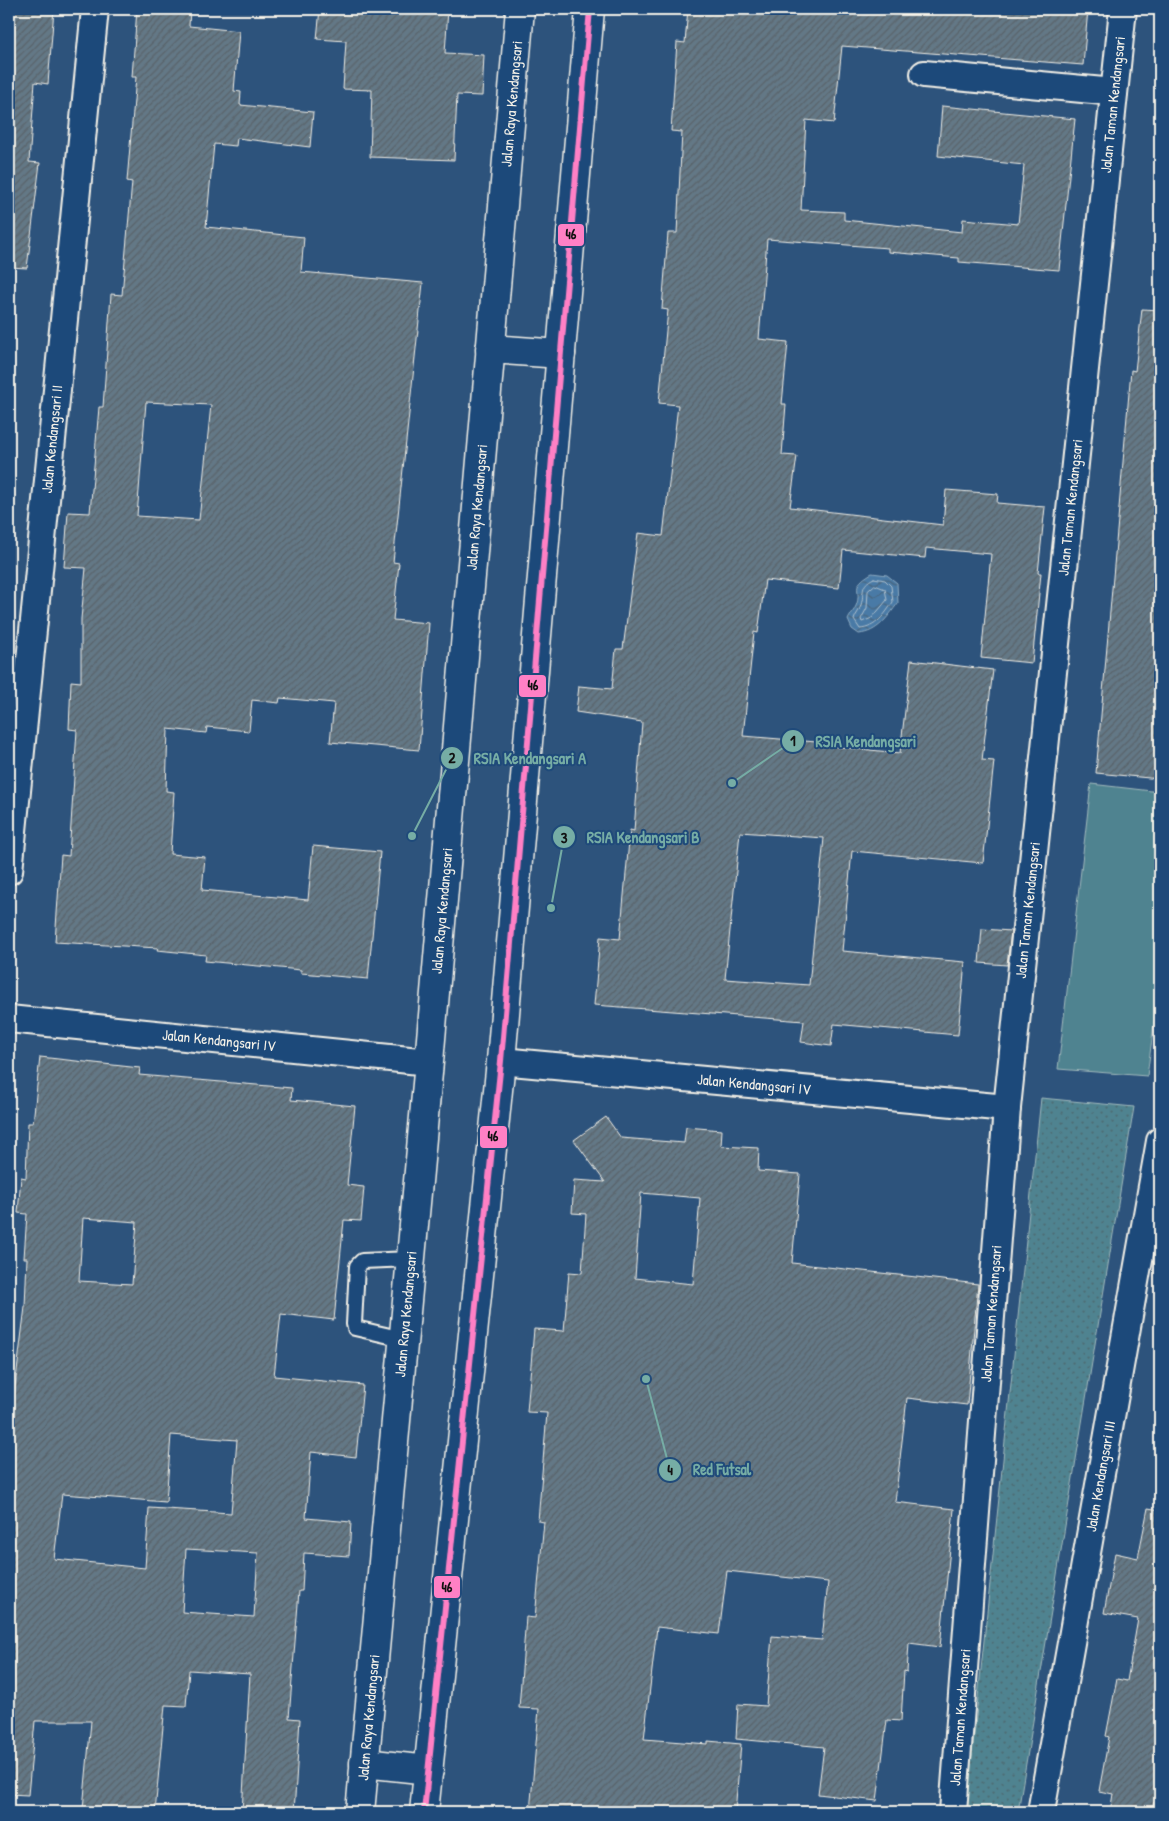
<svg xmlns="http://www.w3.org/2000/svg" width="1169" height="1821" font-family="'Patrick Hand',sans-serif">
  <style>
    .park { fill: #508390; stroke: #a2babc }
    .garden { fill: url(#garden-dots); stroke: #a2babc }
    .water { fill: url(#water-waves); stroke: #8daac0 }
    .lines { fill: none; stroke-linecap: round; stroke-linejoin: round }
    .shore { stroke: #b0c1ce; stroke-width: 1 }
    .building { fill: url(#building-hatch); stroke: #f4f1e8; fill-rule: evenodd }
    .service-casing { stroke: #f4f1e8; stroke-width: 18 }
    .minor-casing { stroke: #f4f1e8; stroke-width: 30 }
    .secondary-casing { stroke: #f4f1e8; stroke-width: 31 }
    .service { stroke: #1f4a7a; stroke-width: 14 }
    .minor { stroke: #1f4a7a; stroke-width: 26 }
    .secondary { stroke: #1f4a7a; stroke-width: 28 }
    .bus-1-casing { stroke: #1f4a7a; stroke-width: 10 }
    .bus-1 { stroke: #ff80c5; stroke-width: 6 }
    .labels { text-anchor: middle; stroke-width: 4; stroke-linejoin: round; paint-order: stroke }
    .street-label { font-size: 15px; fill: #f4f1e8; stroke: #1f4a7a }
    .leader { fill: none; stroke: #76ada5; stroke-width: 2 }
    .callout-dot { fill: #76ada5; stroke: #1f4a7a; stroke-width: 2 }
    .mark-label { font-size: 15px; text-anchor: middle; font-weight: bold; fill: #111 }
    .callout-label { font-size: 16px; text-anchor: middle; font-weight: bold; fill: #76ada5; stroke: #1f4a7a; stroke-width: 4; stroke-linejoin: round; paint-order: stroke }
    .line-badge { stroke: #1f4a7a; stroke-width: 2 }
    .pale-badge-label { font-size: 14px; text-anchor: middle; font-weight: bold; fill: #111 }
  </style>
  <defs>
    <pattern id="garden-dots" width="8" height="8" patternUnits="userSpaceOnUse" patternTransform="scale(1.25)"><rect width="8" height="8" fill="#508390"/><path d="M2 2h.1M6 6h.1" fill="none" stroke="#4d6b72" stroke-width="1.8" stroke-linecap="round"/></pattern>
    <pattern id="water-waves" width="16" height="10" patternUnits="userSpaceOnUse" patternTransform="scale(1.25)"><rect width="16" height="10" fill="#497aa6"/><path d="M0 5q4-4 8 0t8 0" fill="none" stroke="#49647b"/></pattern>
    <pattern id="building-hatch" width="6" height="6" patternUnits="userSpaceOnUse" patternTransform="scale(1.25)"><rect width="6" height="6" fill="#647886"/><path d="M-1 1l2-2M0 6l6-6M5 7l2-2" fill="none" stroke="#586269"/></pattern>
  </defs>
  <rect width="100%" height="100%" fill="#2d537c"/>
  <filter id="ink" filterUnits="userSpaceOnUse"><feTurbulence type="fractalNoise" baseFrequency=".02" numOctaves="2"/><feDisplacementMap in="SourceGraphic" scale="10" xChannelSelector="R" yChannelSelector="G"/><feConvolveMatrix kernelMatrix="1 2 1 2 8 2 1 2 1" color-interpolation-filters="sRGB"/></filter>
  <g filter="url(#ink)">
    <path class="park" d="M1091,784L1160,792V979L1147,1076L1058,1069Z"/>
    <path class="garden" d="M1041,1098L1134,1107L1018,1812H966Z"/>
    <path class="water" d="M872,573L887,575L897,583L898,603C887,618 878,632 859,634L852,629L848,620C850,615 854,611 856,606C863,589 848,587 872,573Z"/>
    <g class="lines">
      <path class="shore" d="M874,578L885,580L891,586L893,602C885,614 876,628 860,629L854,620C855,615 860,611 861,605C865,592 859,585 874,578Z
        M875,585L885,589L887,600L872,618L862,622L861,619L867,608L868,591Z"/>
    </g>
    <path class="building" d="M9,9H54L48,84L35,82L29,162L40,163L27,268L9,267Z
      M137,9H190L189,26L239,31L234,91L241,92L240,105L313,112L310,147L237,138L236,146L214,144L206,227L304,237L301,272L423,283L393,562L399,563L393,620L429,623L419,750L330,742L334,703L280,698L279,703L252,700L249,731L207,727L206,733L168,729L166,791L174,792L170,854L205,857L202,890L308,900L313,846L380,852L368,979L301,973V970L205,961L206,955L157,950L158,948L55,942L61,855L69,856L77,730L69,729L71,681L81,682V619L86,568L64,567L68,512L90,513L99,407H103L111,294L122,295L132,182L127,181L136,77H132ZM146,402L211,405L199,520L137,516Z
      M320,9H448L445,53L484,55L482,96L457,95L454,160L370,157L372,90L343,89L346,41L317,39Z
      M688,9H807L868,14V9H1088L1083,65L842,46L834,123L806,120L801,210L844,212V220L962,232L963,219L1018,224L1024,165L938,156L942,106L1075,119L1059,270L959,262V258L888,252V248L767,239L759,339L788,342L782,404H786L782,455L797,456L790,507L943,525L946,490L998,494L997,503L1045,507L1038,573H1041L1032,663L981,658L991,554L926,548L925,558L843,550L839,588L765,580L758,633L754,632L743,736L829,743V746L900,753L911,660L993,670L982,760L994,761L983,863L852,851L842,951L965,962L958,1035L834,1024L831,1046L801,1042L804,1021L594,1005L600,937L620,939L630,830L634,831L642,722L576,712L579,686L612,689L616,649H623L638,533L663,536L678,405L659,403L668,310L662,309L668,233H677L682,132L671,131L677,42L685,43ZM740,832L824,838L809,985L725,979Z
      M1142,309L1160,310V779L1096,773L1131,370L1135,371Z
      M982,929L1011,931L1007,965L979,963Z
      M40,1057L140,1068L139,1075L292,1088L291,1100L355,1106L347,1185L364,1187L361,1221L344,1220L334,1320L281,1314L274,1376L363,1385L356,1457L311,1452L306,1518L351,1522L349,1556L304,1553L302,1591H299L289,1718L300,1719L294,1812H242L250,1674L189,1670L186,1706L165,1705L155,1812L83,1809L91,1721H35L28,1795L9,1794V1435L25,1307L27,1258H24L27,1214L18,1213L21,1177L26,1178L28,1123H33ZM83,1218L137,1222L132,1284L79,1281ZM171,1435L237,1440L231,1513L149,1508L145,1568L54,1559L62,1494L166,1502ZM186,1549L258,1553L254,1617L182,1612Z
      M606,1117L621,1138L684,1143L686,1127L722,1130L721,1146L759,1148L758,1171L800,1174L792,1263L978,1284L967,1405L907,1398L895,1502L954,1509L940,1647L909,1643L907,1672L904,1671L901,1721L887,1720L877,1801L818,1794L824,1747L736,1739L738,1704L766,1706L772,1636L822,1640L828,1582L727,1571L719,1634L657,1627L644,1739L708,1744V1741L741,1744L735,1812H530L539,1709L519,1708L526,1617L535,1618L544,1522L538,1521L547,1413L527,1412L534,1329L564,1331L569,1272L582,1273L586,1214L572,1213L574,1180L605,1182L574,1140ZM641,1193L700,1198L693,1284L635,1278Z
      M1148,1508L1160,1510V1803L1154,1802L1152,1812H1110L1113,1794L1099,1791L1109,1737L1106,1736L1117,1679L1127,1681L1138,1619L1104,1613L1115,1553L1138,1558Z"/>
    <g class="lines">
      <defs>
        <path id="service" d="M403,1339L355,1328L354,1324L357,1266L362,1261L411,1259"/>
        <g id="minor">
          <path d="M924,74L1114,92"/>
          <path id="s1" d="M9,871L95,9"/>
          <path id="s2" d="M9,1019L429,1062"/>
          <path id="s3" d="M501,1061L1007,1108"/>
          <path id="s4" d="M953,1812L1007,1108L1123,9"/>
          <path id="s5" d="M1041,1812L1160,1141"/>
        </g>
        <g id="secondary">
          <path d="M490,349L561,354"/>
          <path d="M364,1763L429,1770"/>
          <path id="s6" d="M360,1812L429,1062L520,9"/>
          <path d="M424,1812L501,1061L590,9"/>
        </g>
      </defs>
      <use href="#service" class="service-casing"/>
      <use href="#minor" class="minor-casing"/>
      <use href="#secondary" class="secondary-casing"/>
      <use href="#service" class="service"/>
      <use href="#minor" class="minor"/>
      <use href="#secondary" class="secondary"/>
      <defs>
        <path id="bus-1" d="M424,1812L501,1061L590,9"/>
      </defs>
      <use href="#bus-1" class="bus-1-casing"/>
      <use href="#bus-1" class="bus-1"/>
    </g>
  </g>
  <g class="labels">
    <g class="street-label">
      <text dy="5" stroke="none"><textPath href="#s6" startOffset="1715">Jalan Raya Kendangsari</textPath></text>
      <text dy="5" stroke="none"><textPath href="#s4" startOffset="1715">Jalan Taman Kendangsari</textPath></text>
      <text dy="5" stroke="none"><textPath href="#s1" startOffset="434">Jalan Kendangsari II</textPath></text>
      <text dy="5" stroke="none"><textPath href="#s6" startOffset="1310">Jalan Raya Kendangsari</textPath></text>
      <text dy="5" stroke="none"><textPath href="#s4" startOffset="1310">Jalan Taman Kendangsari</textPath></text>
      <text dy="5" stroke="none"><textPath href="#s4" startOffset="905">Jalan Taman Kendangsari</textPath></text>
      <text dy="5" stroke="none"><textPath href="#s6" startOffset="905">Jalan Raya Kendangsari</textPath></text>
      <text dy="5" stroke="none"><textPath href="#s2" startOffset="211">Jalan Kendangsari IV</textPath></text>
      <text dy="5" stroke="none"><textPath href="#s3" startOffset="254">Jalan Kendangsari IV</textPath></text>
      <text dy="5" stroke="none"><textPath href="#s4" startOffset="500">Jalan Taman Kendangsari</textPath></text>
      <text dy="5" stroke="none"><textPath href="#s6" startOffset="500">Jalan Raya Kendangsari</textPath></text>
      <text dy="5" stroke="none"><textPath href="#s5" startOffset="341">Jalan Kendangsari III</textPath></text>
      <text dy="5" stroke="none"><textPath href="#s6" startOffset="95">Jalan Raya Kendangsari</textPath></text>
      <text dy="5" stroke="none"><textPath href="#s4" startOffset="95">Jalan Taman Kendangsari</textPath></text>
    </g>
  </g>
  <path class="leader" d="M732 783L793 741M412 836L452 758M551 908L564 837M646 1379L670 1470"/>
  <g class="callout-dot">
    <circle cx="732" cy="783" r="5"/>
    <circle cx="412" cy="836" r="5"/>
    <circle cx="551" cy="908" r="5"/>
    <circle cx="646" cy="1379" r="5"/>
    <circle cx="793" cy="741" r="12"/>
    <circle cx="452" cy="758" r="12"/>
    <circle cx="564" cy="837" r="12"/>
    <circle cx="670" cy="1470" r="12"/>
  </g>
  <g class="mark-label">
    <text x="793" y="746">1</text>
    <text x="452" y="763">2</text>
    <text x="564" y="843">3</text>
    <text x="670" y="1475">4</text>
  </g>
  <g class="callout-label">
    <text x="866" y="747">RSIA Kendangsari</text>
    <text x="530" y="764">RSIA Kendangsari A</text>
    <text x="643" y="843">RSIA Kendangsari B</text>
    <text x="722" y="1475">Red Futsal</text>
  </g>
  <g class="line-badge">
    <rect x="557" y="223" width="28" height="24" rx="5" fill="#ff80c5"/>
    <rect x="518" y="674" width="29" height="24" rx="5" fill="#ff80c5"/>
    <rect x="479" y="1125" width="29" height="24" rx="5" fill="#ff80c5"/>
    <rect x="433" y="1575" width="28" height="24" rx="5" fill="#ff80c5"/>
  </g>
  <g class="pale-badge-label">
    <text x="571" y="239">46</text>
    <text x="533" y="690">46</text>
    <text x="493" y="1141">46</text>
    <text x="447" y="1592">46</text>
  </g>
  <rect width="1169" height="1821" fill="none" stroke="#1f4a7a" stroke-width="30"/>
  <rect x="15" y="15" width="1139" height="1791" fill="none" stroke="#f4f1e8" stroke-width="2" filter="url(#ink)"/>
</svg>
